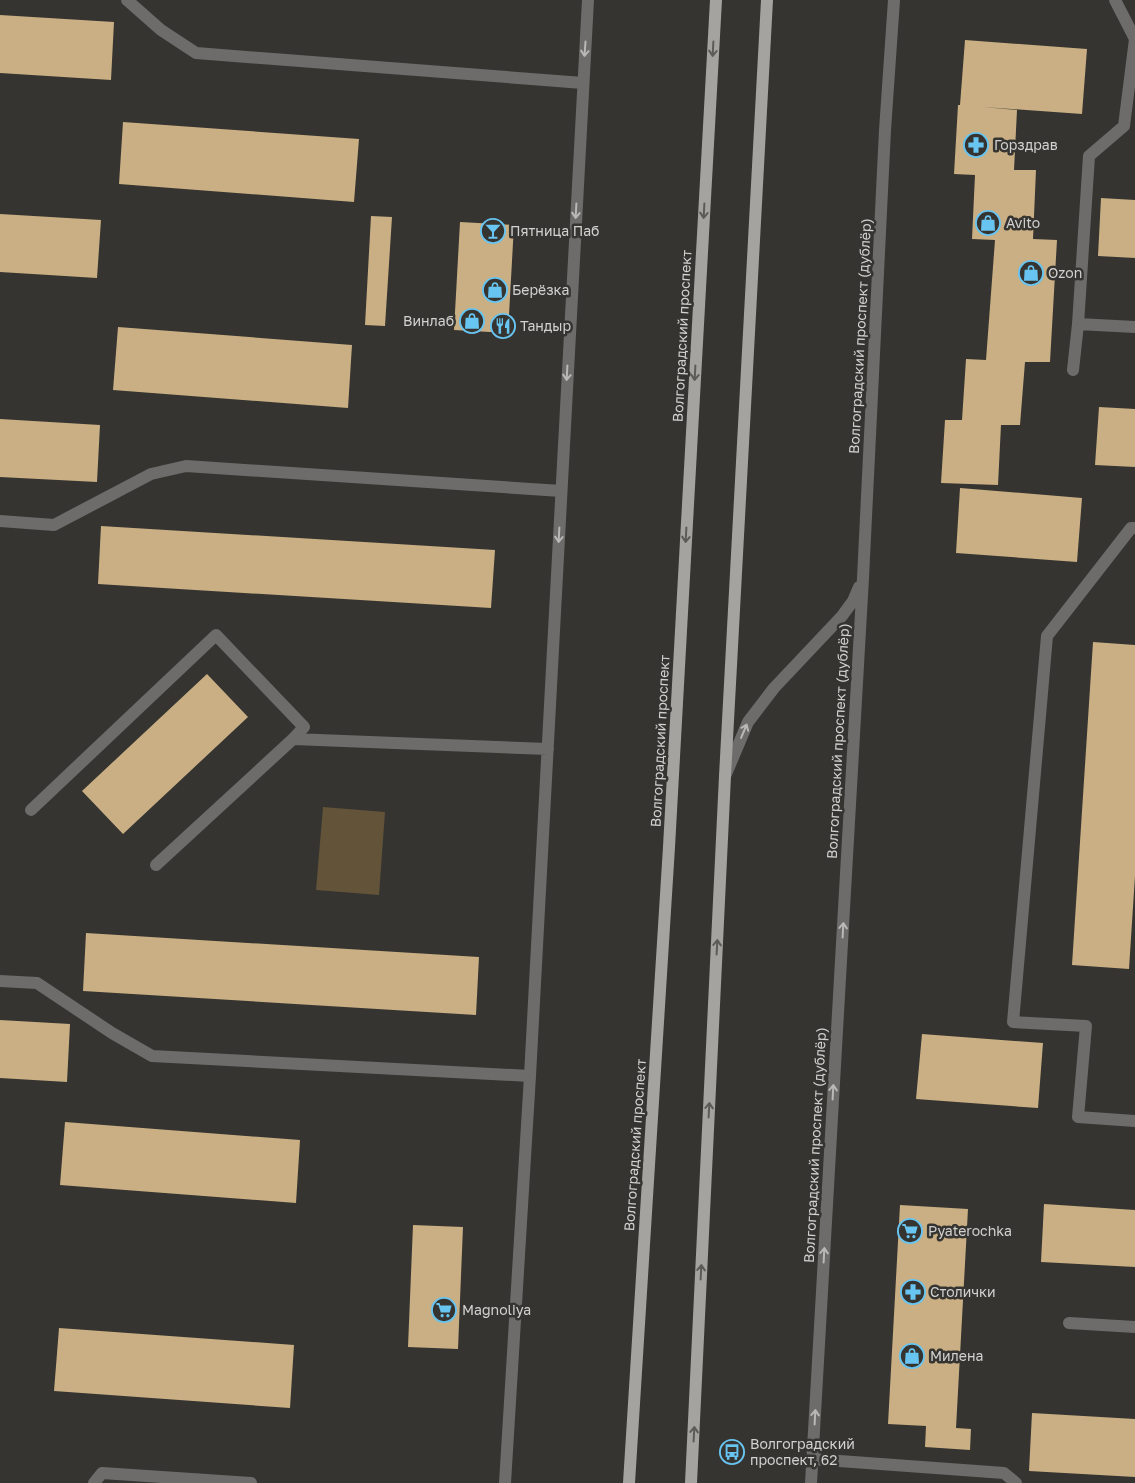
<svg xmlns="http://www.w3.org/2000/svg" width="1135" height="1483" font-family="'Golos Text',sans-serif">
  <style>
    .green { fill: #625339 }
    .building { fill: #c9af83 }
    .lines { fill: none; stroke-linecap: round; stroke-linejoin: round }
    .minor { stroke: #6d6c6b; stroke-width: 12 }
    .major { stroke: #a5a3a0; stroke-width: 12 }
    .oneway { stroke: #b9b8b6 }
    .oneway2 { stroke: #5c5b58 }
    .labels { text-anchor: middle; stroke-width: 5; stroke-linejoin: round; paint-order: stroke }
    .poi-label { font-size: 14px; fill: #d2d1cf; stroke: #353431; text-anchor: start }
    .street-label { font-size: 14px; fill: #d2d1cf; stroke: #353431 }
  </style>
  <rect width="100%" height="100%" fill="#353431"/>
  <path class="green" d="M323,807L385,812L379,895L316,890Z"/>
  <path class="building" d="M0,15L114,22L111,80L0,73Z
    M965,40L1087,49L1082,114L983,107L1017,110L1014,170H1036L1033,239L1057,240L1050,362H1025L1020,425H1001L998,485L941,483L945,420H962L966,359L986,360L995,240L972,239L975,175L954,174L958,105H960Z
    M123,122L359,139L354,202L119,184Z
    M1101,198L1135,200V258L1098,256Z
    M0,214L101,220L97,278L0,272Z
    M371,216L392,217L385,326L365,325Z
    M460,222L514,225L508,333L454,330Z
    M118,327L352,345L348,408L113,390Z
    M1099,407L1135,409V467L1095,465Z
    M0,419L100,425L97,482L0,477Z
    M960,488L1082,498L1077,562L956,553Z
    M101,526L495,550L491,608L98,584Z
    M1093,642L1135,645V876L1129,969L1072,965Z
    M207,674L248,717L123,834L82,791Z
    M86,933L479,957L476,1015L83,991Z
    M0,1020L70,1024L67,1082L0,1078Z
    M922,1034L1043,1043L1038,1108L916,1099Z
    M65,1122L300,1140L296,1203L60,1185Z
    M1044,1204L1135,1210V1267L1041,1262Z
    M900,1205L968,1209L956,1428L971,1429L970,1450L925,1447L926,1426L888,1424Z
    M413,1225L463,1227L458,1349L408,1347Z
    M59,1328L294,1345L290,1408L54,1391Z
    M1032,1413L1135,1419V1477L1029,1471Z"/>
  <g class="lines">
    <path class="minor" d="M127,0L161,30L196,53L583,83
      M1078,324L1135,327
      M1073,370L1078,324L1089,156L1124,126L1135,39L1115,0
      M0,521L54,525L151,474L186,466L561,491
      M1135,528H1131L1047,636L1013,1022L1086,1026L1078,1117L1135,1121
      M726,774L748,722L774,688L842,616L853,601L859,587
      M31,810L216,635L304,727L293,739
      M156,865L293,739L548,749
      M0,981L37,983L112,1033L152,1056L530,1076
      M1069,1323L1135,1327
      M812,1459L1004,1473L1016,1483
      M94,1483L102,1473L251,1483
      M505,1483L530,1076L588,0
      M811,1483L863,578L885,130L894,0"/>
    <path class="major" d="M629,1483L669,847L716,0
      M691,1483L725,776L767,0"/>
  </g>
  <defs><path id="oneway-shaft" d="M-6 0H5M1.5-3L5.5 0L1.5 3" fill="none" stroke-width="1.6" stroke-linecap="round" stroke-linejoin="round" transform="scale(1.25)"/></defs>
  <g class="oneway">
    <use href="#oneway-shaft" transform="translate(585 49) rotate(94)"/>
    <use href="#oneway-shaft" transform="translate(576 211) rotate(93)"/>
    <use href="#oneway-shaft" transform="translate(567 373) rotate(93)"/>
    <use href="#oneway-shaft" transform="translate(559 535) rotate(93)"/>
    <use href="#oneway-shaft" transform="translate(744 731) rotate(-67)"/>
    <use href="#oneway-shaft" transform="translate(843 930) rotate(-87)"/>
    <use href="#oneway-shaft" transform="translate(833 1092) rotate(-87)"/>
    <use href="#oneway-shaft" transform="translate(824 1255) rotate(-87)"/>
    <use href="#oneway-shaft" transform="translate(815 1417) rotate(-87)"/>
  </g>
  <g class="oneway2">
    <use href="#oneway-shaft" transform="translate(713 49) rotate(93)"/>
    <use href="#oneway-shaft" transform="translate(704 211) rotate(93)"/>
    <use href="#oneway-shaft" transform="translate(695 373) rotate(93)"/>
    <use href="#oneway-shaft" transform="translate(686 535) rotate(93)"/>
    <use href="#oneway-shaft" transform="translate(717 947) rotate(-87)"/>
    <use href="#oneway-shaft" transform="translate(709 1110) rotate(-87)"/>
    <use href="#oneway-shaft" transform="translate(701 1272) rotate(-87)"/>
    <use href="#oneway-shaft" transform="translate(694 1434) rotate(-87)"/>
  </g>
  <defs>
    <symbol id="pharmacy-ring" viewBox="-11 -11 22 22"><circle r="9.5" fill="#353431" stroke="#68c4f0" stroke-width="1.5"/><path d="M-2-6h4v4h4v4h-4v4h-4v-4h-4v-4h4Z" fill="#68c4f0"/></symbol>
    <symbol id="shop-ring" viewBox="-11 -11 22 22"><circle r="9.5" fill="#353431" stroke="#68c4f0" stroke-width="1.5"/><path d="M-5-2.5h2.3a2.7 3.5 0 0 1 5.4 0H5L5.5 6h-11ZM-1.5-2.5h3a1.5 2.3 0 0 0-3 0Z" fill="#68c4f0"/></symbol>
    <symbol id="bar-ring" viewBox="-11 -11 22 22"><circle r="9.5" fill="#353431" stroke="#68c4f0" stroke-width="1.5"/><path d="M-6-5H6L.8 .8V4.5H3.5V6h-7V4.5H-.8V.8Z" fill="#68c4f0"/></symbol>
    <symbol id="restaurant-ring" viewBox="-11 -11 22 22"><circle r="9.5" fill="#353431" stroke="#68c4f0" stroke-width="1.5"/><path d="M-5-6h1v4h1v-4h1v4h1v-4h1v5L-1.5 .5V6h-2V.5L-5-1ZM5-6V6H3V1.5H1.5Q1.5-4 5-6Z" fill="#68c4f0"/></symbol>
    <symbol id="supermarket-ring" viewBox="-11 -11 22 22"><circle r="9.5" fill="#353431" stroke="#68c4f0" stroke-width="1.5"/><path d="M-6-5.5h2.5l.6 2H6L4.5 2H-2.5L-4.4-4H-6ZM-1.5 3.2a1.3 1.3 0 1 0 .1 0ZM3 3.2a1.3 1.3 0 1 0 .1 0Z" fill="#68c4f0"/></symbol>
    <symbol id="bus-ring" viewBox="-11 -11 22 22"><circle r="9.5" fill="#353431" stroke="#68c4f0" stroke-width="1.5"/><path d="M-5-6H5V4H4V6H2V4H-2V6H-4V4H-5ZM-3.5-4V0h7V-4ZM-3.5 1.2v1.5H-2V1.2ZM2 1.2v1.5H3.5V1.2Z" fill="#68c4f0"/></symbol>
  </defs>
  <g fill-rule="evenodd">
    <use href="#pharmacy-ring" x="962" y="131" width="28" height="28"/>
    <use href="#shop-ring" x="974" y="209" width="28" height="28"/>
    <use href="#bar-ring" x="479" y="217" width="28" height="28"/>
    <use href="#shop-ring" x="1017" y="259" width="28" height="28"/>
    <use href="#shop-ring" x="481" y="276" width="28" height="28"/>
    <use href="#shop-ring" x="458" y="307" width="28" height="28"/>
    <use href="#restaurant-ring" x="489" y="312" width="28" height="28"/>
    <use href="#supermarket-ring" x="896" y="1217" width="28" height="28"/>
    <use href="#pharmacy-ring" x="899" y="1278" width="28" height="28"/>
    <use href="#supermarket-ring" x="430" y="1296" width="28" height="28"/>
    <use href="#shop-ring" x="898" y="1342" width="28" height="28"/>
    <use href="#bus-ring" x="718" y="1438" width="28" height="28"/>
  </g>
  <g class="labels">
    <g class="poi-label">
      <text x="994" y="150">Горздрав</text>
      <text x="1006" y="228">Avito</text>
      <text x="510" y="236">Пятница Паб</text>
      <text x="1048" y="278">Ozon</text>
      <text x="512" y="295">Берёзка</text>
      <text x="454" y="326" text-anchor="end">Винлаб</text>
      <text x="520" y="331">Тандыр</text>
      <text x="928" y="1236">Pyaterochka</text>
      <text x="930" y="1297">Столички</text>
      <text x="462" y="1315">Magnoliya</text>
      <text x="930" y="1361">Милена</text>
      <text x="750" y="1449">Волгоградский<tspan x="750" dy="16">проспект, 62</tspan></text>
    </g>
    <g class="street-label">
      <text transform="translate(682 336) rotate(-87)" y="5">Волгоградский проспект</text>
      <text transform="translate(860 336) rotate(-87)" y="5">Волгоградский проспект (дублёр)</text>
      <text transform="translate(660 741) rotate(-87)" y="5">Волгоградский проспект</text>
      <text transform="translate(838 741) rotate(-87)" y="5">Волгоградский проспект (дублёр)</text>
      <text transform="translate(635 1145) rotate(-86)" y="5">Волгоградский проспект</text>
      <text transform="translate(815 1145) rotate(-87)" y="5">Волгоградский проспект (дублёр)</text>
    </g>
  </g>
</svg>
